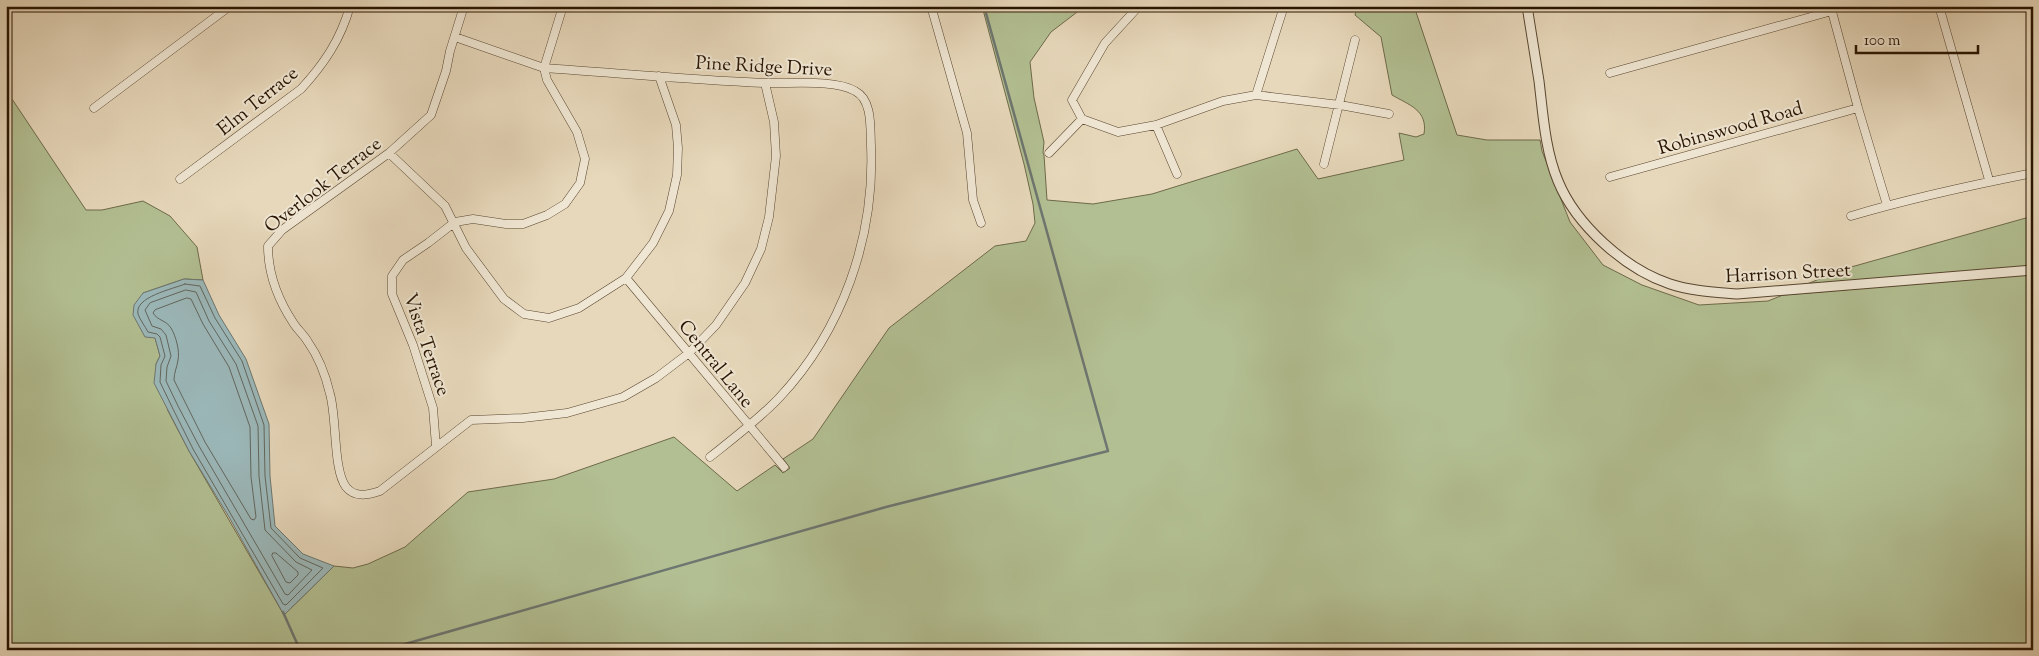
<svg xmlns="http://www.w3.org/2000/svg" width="2039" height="656" font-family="'Sorts Mill Goudy',serif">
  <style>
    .green { fill: #b2bf92; stroke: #6d6a49 }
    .water { fill: #9bb8ba; stroke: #6d7670 }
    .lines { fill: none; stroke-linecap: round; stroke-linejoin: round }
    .shore { stroke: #62665d; stroke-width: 1 }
    .stream { stroke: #6d7670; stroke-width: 2.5 }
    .minor-casing { stroke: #58452f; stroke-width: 9 }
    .tertiary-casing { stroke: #58452f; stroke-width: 11 }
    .minor { stroke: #efe6d3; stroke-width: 8 }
    .tertiary { stroke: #efe6d3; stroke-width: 9 }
    .labels { text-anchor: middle; stroke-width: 4; stroke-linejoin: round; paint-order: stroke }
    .street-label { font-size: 19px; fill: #281400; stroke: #efe6d3 }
  </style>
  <rect width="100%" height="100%" fill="#e7d8bb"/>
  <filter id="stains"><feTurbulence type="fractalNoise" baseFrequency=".004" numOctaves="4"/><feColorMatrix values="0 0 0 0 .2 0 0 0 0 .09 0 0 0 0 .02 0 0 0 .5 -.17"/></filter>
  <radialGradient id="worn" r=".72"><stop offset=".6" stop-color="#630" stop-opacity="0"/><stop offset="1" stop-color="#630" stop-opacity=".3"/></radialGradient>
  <path class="green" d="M982,6H1085L1051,32L1030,62L1034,98L1044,142L1043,153L1044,155L1047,200L1093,204L1152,194L1297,149L1318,179L1404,160L1399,133L1416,137L1424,134C1428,110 1409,105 1392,95L1381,37L1355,15L1357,6H1414L1457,135L1487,140H1540L1542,151L1570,222L1603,265L1642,285L1699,305L1768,301L1783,295L2033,274V650H6V90L86,210H102L143,201L170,216L197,247L203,280L184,279L143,293L160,356L156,364L168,411L189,451L284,615L334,566L353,568L368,564L405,547L468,492L554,479L674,437L737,491L775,465L783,473L790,468L783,459L813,439L889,328L995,246L1026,241L1035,223L1033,204L1024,164Z
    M2033,216V266L1807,284L1844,269Z"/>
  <path class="water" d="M184,279L203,280L219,315L246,359L269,424L270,476L275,526L303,554L334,566L284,615L229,517L189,451L154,383L156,364L160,356L155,338L145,337L133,315L134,305L143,293Z"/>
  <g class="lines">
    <path class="shore" d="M185,284L200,286L215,318L242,361L264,425L265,476L271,528L300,558L323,568L286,605L283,604L193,449L173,409L160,382L161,365L165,356L160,337L157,334L148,332C145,326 140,320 138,314C134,297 173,289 185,284Z
      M186,290L196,292L209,321L236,364L258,426L259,476L265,530L296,562L312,570L288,595L285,594L199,446L178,406L166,381L167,367L171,356L166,335L161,329L152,326L145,310L150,303Z
      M187,298L191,299L203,324L229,367L250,427L251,477L256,517L254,520L251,519L205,442L174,380C174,372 177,368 178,360C180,352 176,336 171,328C166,320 158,321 153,313L155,310Z
      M273,553H276L298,572V575L290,583L286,582L272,556Z"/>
    <path class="stream" d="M283,612L300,650
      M384,650L886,507L1108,451L984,6"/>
    <defs>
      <path id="minor" d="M464,6L450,51L446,71L431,115L389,153L282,230L268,246C268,275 278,300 294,324C298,330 304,335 308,342C318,356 326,377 330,394C337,418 333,470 346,487C355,498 368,495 380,491L471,420L523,418L567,413L623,397L656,378L689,353L716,325L745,283L761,249L769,217L776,156L774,122L765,83
        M563,6L544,68C618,73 692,80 766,83C790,84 835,79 855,91C873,100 870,129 871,146C875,238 842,331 779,398C758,420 734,438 710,457
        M931,6L967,133L973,200L981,223
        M1139,6L1105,43L1072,100L1082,119L1118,132L1156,125L1223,101L1256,95L1284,6
        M1939,6L1989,180
        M1831,8L1858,108L1887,205
        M1610,73L1832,11
        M1256,95L1340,105L1389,114
        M94,108L230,6
        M1156,125L1177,174
        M389,153L445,206L466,248L504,299L524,314L549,318L579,308L626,278L653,243L669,211L677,175L678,148L676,125L659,76
        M1049,153L1082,119
        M1324,164L1355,40
        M1610,177L1858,108
        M180,179L301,89C324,64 341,39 350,6
        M1851,216C1911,198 1972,185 2033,173
        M626,278L784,467
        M436,446L433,408L413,345L392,294V276L403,260L428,243L455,222L473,219L506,224H523L547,215L565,204L580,183L585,159L577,132L547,80L544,68L455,37"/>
      <path id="tertiary" d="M1527,6C1531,31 1535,56 1539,81C1543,114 1545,150 1558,181C1576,225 1625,269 1670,284C1691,291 1714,292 1737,294L2033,270"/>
    </defs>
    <use href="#minor" class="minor-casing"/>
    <use href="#tertiary" class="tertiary-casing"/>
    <use href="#minor" class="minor"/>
    <use href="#tertiary" class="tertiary"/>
  </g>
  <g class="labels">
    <g class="street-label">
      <text transform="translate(764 65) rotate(3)" y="7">Pine Ridge Drive</text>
      <text transform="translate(257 100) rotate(-39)" y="7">Elm Terrace</text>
      <text transform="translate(1730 127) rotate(-16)" y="7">Robinswood Road</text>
      <text transform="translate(322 184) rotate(-38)" y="7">Overlook Terrace</text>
      <text transform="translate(1788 272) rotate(-3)" y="7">Harrison Street</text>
      <text transform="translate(428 344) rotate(71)" y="7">Vista Terrace</text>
      <text transform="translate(717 363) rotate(51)" y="7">Central Lane</text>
    </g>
  </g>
  <rect width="2039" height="656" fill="none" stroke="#e7d8bb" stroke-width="25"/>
  <rect x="8" y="8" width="2024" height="641" fill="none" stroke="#281400" stroke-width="2.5"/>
  <rect x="12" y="12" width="2014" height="631" fill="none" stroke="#281400"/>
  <path d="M1856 45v8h122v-8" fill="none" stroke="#281400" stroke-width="2.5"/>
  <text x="1864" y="45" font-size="15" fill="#281400" stroke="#efe6d3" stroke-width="4" paint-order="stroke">100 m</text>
  <rect width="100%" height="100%" filter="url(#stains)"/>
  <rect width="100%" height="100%" fill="url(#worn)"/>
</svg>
